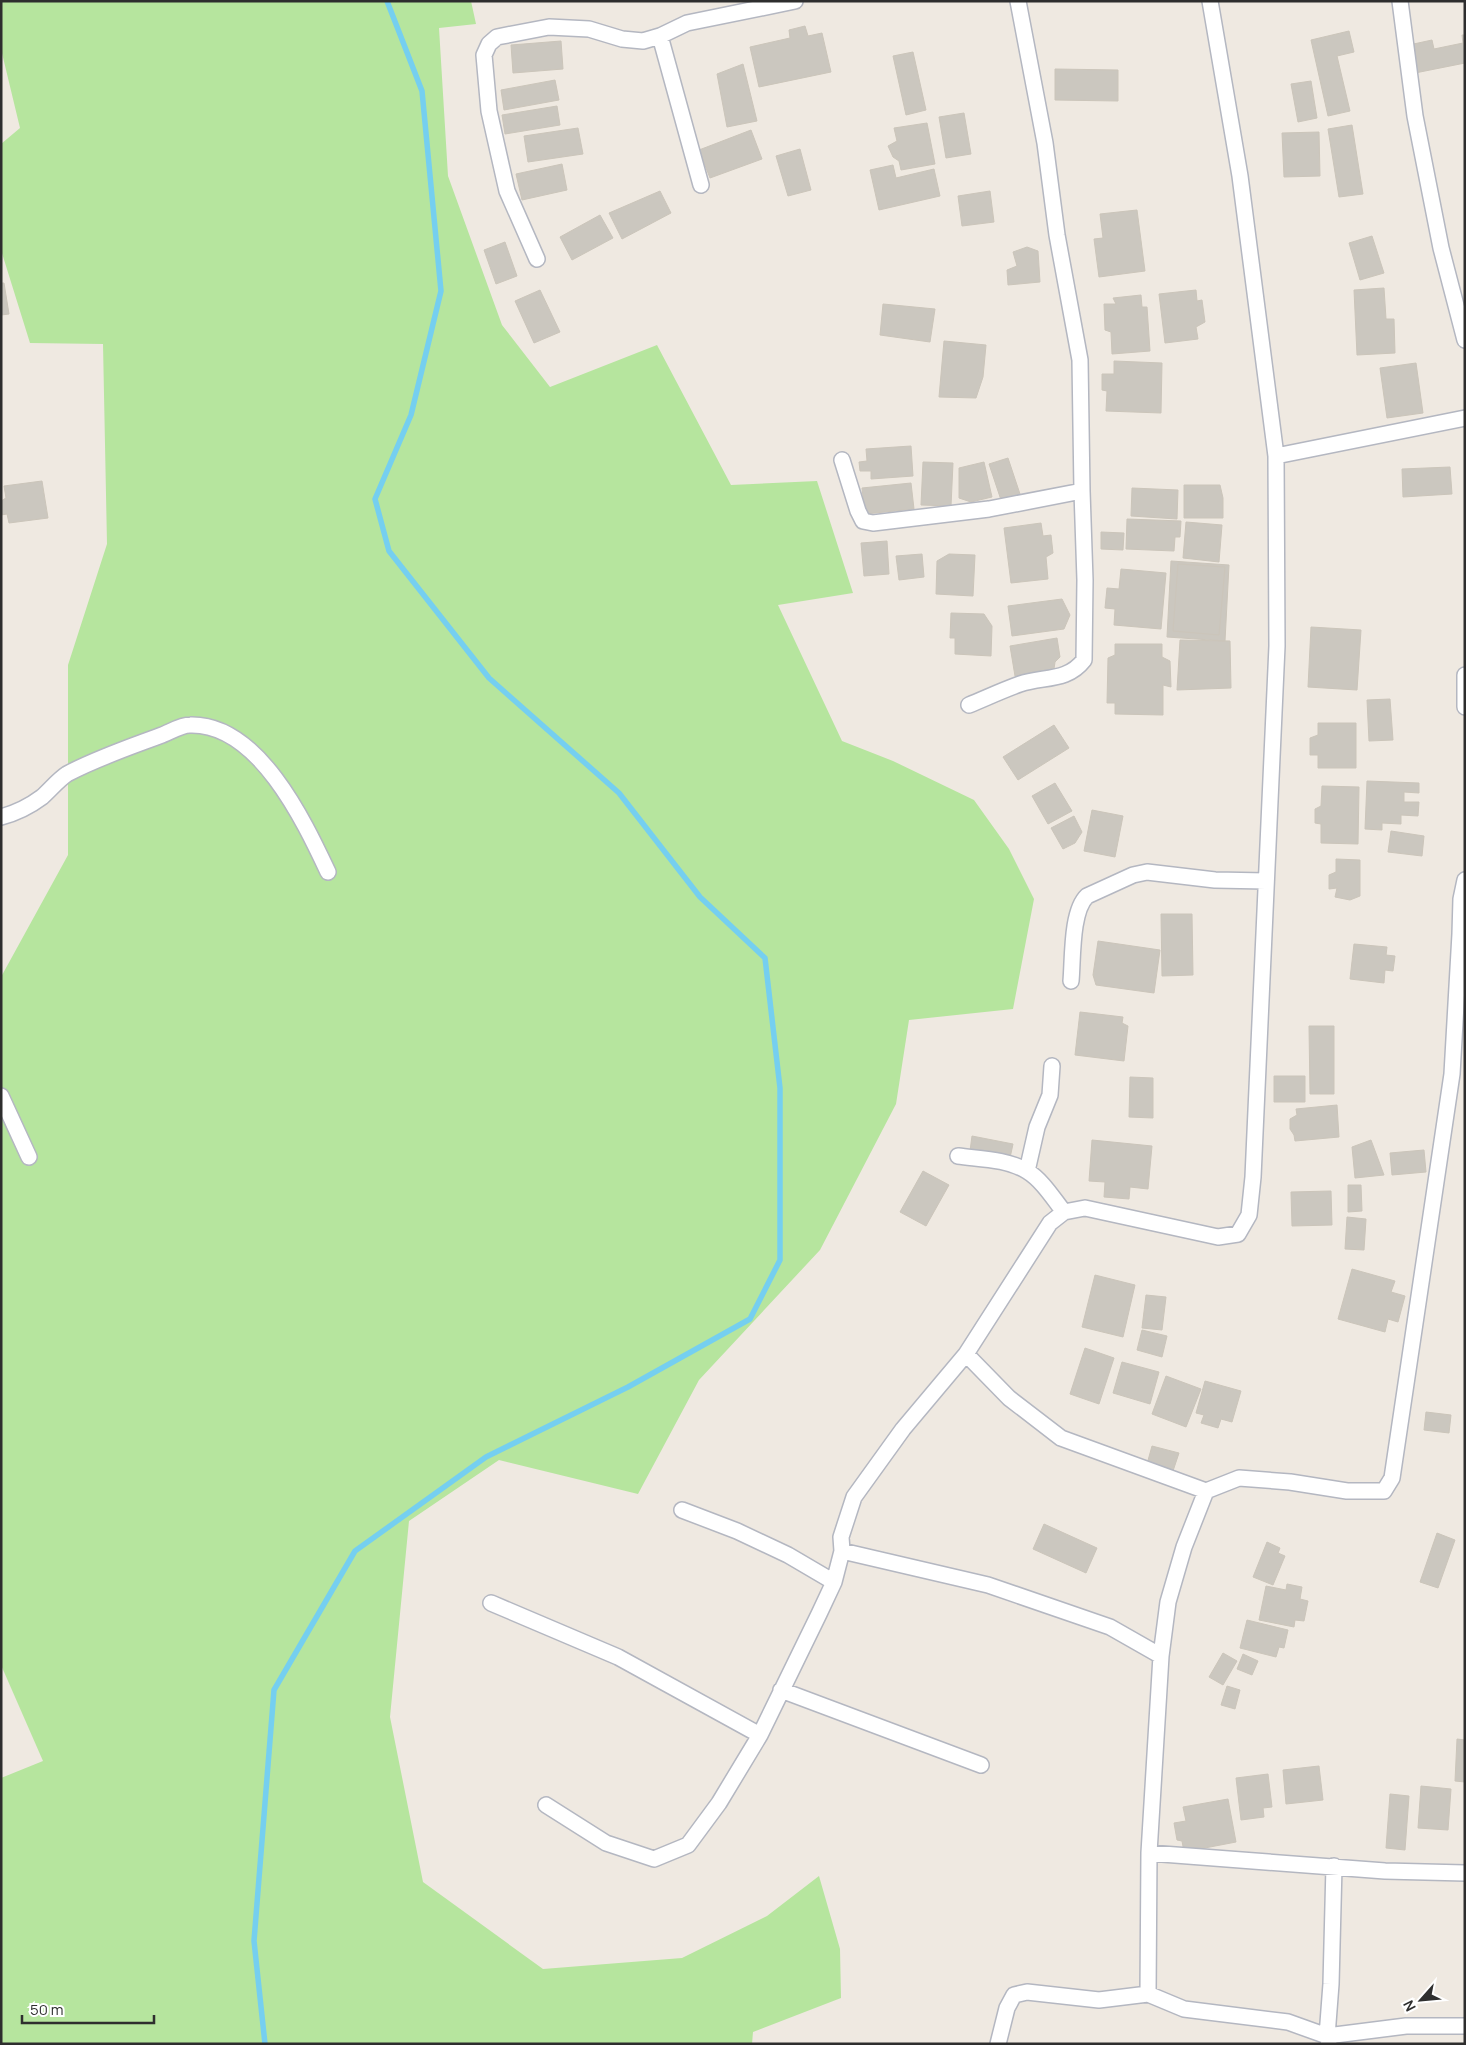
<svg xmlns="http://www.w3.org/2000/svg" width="1466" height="2045" font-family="Manrope,sans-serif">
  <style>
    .green { fill: #b6e59e }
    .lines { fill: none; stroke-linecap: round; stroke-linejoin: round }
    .stream { stroke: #75cff0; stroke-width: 5.5 }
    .building { fill: #cbc7bf; stroke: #cbc5ba }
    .minor-casing { stroke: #b4b7c1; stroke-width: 18 }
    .minor { stroke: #fff; stroke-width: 15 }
  </style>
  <rect width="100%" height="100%" fill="#efe9e1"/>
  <path class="green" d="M1,1H471L476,24L439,28L448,176L502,325L550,387L657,345L731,485L817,481L853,593L778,605L842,741L893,761L974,800L1009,849L1034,899L1013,1009L909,1020L896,1104L820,1250L699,1380L638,1494L499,1460L409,1521L390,1717L423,1882L543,1969L682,1958L767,1916L819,1876L840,1949L841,1998L753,2032L752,2044H1V1778L43,1761L1,1665V977L68,855V665L107,544L103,344L30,343L1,250V144L20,128L1,49Z"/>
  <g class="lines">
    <path class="stream" d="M265,2044L254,1941L274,1690L355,1551L486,1457L628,1387L750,1319L780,1260V1088L765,958L700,897L619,793L489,678L389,551L375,499L411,415L441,291L422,91L387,1"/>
  </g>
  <path class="building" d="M805,26L808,36L822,33L831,72L759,87L750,47L790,38L789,30Z
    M1349,31L1354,52L1337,56L1350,111L1328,116L1311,40Z
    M1462,35H1465V63L1415,73L1409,45L1432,40L1434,49L1463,43Z
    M561,41L563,69L513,73L511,45Z
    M913,52L926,110L906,115L893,56Z
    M743,64L757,121L727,127L717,74Z
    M1055,69L1118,70V101L1055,100Z
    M555,80L559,100L504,110L501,90Z
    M1311,81L1317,118L1298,122L1291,84Z
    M557,106L560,125L505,134L502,115Z
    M964,113L971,154L946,158L939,117Z
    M927,123L935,164L901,170L899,161L893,157L888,146L897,141L894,128Z
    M1352,125L1363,194L1339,197L1328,129Z
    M578,128L583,154L528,162L524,136Z
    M751,130L762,159L710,178L699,150Z
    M1319,132L1320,176L1284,177L1282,133Z
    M800,149L811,190L788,196L776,156Z
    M562,164L567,190L522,200L516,174Z
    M893,165L896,178L934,169L940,196L879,210L870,170Z
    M660,191L671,213L622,239L609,213Z
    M990,191L994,222L962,226L958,196Z
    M1137,210L1145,271L1099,277L1094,239L1103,238L1100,214Z
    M600,215L613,238L572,260L560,237Z
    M1372,236L1384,273L1360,280L1349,243Z
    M505,242L517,276L496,284L484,250Z
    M1027,247L1038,251L1040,282L1008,285L1007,270L1017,266L1013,252Z
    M1,283H4L9,314L1,315Z
    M1384,288L1386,319H1394L1395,353L1357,355L1354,290Z
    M540,290L560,332L534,343L515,301Z
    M1196,290L1197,301L1202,300L1205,322L1196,327L1198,339L1165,343L1159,294Z
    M1141,295L1142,307H1147L1150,351L1112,354L1111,332L1105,330L1104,304H1116L1113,298Z
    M883,304L935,309L930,342L880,335Z
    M944,341L986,345L983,377L976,398L939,397Z
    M1114,361L1162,363L1161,413L1106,411L1107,391L1102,390V374H1114Z
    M1416,363L1423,413L1387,418L1380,368Z
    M911,446L913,476L871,479V471H860L859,462L867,461L866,449Z
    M1008,458L1021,497L1002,503L989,464Z
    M923,462L953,463L951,506L921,505Z
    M984,462L992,497L971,502L959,498V468Z
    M1450,467L1452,494L1403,497L1402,469Z
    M42,481L48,518L9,523L7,514L1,515V501L6,498L4,486Z
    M911,483L914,509L865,514L862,488Z
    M1184,485H1220L1223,498V518H1184Z
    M1132,488L1178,490L1177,519L1131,516Z
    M1127,519L1181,521L1180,537H1175L1174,551L1126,549Z
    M1186,522L1222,525L1219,562L1183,558Z
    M1041,523L1043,536L1051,535L1053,553L1046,557L1048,579L1011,583L1004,528Z
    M1101,532L1124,533L1123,550L1101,549Z
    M887,541L889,574L864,576L861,543Z
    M922,554L924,577L899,580L896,556Z
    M949,554L975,555L973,596L936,594L937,561Z
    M1171,561L1229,565L1225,641L1167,637Z
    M1178,564L1225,567L1219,635L1173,631Z
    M1121,569L1166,573L1161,629L1114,625L1115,609L1105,608L1107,588L1119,589Z
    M1062,599L1070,615L1064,629L1012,636L1008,606Z
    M951,613L984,614L992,626L991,656L955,654V638H950Z
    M1311,627L1361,630L1357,690L1308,687Z
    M1057,638L1060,657L1055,662L1054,669L1015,676L1010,646Z
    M1180,640L1230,641L1231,688L1177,690Z
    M1115,644H1162V657L1170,661L1171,687L1163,685V715L1115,714V703H1107L1108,658L1115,655Z
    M1390,699L1393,740L1369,741L1367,700Z
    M1318,723H1356V768H1318V755H1310V738L1318,735Z
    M1054,725L1069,748L1018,780L1003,757Z
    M1367,781L1419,783V793L1404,792V802H1419L1418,816L1401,815V824L1382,823V830L1365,829Z
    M1055,783L1072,811L1048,824L1032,796Z
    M1322,786L1359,787L1358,844L1321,843V824L1315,823V809L1321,806Z
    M1092,810L1123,816L1115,857L1084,851Z
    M1074,816L1082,832L1075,843L1063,849L1051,828Z
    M1391,831L1424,836L1422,856L1388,852Z
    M1336,859L1360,860V896L1350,900L1335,897L1337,888L1329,889V875L1336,872Z
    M1161,914H1192L1193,975L1162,976Z
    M1098,941L1160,950L1154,993L1096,985L1093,975Z
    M1354,944L1387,947L1386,955L1395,956L1393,971L1385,970L1384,983L1350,979Z
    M1080,1012L1123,1017L1122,1023L1128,1026L1124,1061L1075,1055Z
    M1309,1026H1334V1094H1310Z
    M1274,1076H1305V1102H1274Z
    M1130,1077L1153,1078V1118L1129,1117Z
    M1337,1105L1339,1137L1295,1141L1294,1135L1290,1129V1119L1297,1115L1296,1109Z
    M972,1136L1013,1144L1010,1158L970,1151Z
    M1092,1140L1152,1146L1148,1189L1130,1187L1129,1199L1104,1197L1105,1182L1089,1181Z
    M1371,1140L1384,1175L1355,1178L1352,1147Z
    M1424,1150L1426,1172L1392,1175L1390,1153Z
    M923,1171L949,1185L926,1226L900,1212Z
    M1348,1185H1361L1362,1211L1348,1212Z
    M1331,1191L1332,1225L1292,1226L1291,1192Z
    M1347,1217L1366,1219L1364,1250L1345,1249Z
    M1352,1269L1395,1281L1391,1292L1405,1296L1398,1322L1388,1319L1385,1332L1338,1319Z
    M1095,1275L1135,1285L1123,1337L1082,1327Z
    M1146,1295L1166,1297L1162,1330L1142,1328Z
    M1142,1330L1167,1336L1162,1357L1137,1350Z
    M1085,1348L1114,1358L1099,1404L1070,1394Z
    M1122,1362L1159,1372L1150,1404L1113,1393Z
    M1166,1376L1201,1389L1186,1427L1152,1414Z
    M1205,1381L1241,1391L1232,1422L1221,1419L1218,1428L1201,1423L1204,1415L1196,1413Z
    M1426,1412L1451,1415L1449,1433L1424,1430Z
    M1152,1446L1179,1453L1173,1471L1147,1464Z
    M1044,1524L1097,1548L1086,1573L1033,1549Z
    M1437,1533L1455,1540L1438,1588L1420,1582Z
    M1267,1542L1280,1548L1278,1553L1285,1556L1273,1585L1253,1577Z
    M1287,1584L1302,1587L1300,1599L1308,1601L1304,1621L1295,1620L1294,1627L1259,1620L1266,1586L1286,1590Z
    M1247,1620L1288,1630L1284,1648L1279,1647L1276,1657L1240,1648Z
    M1223,1653L1237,1661L1223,1685L1209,1677Z
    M1243,1654L1258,1661L1252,1675L1237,1669Z
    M1227,1686L1240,1690L1235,1709L1221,1705Z
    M1457,1739L1465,1740V1782L1455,1781Z
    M1319,1766L1323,1800L1286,1804L1283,1770Z
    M1268,1774L1272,1807L1263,1808L1264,1817L1241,1820L1236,1778Z
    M1421,1786L1451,1789L1448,1830L1418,1828Z
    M1390,1794L1409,1796L1405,1850L1386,1848Z
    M1228,1799L1236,1842L1184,1852L1182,1841L1177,1840L1174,1823L1186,1821L1183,1807Z"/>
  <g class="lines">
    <defs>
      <path id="minor" d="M1400,1L1415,116L1441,248L1465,340
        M660,36L701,185
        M537,259L507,191L489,111L484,55L489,44L497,37L549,27L589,29L622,39L643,41L660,36L687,23L795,1
        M1276,456L1465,418
        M842,460L858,511L863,521L873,523L989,509L1082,491
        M1465,675V707
        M969,705C986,698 1003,690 1020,684C1044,676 1067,682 1084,660L1085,580L1082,491L1080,360L1057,235L1045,143L1018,1
        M1,817C16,813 30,806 42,797C50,790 58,780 67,774C97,758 130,747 162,735C170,732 181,725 190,725C258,723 304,821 328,872
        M1071,981C1073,959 1071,911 1087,896L1133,875L1147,872L1215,880L1266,881
        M1,1096L29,1157
        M958,1156C980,1159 1007,1159 1027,1171C1042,1180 1053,1198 1064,1212
        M1027,1171L1037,1127L1050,1095L1052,1066
        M966,1354L1009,1398L1061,1438L1206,1491L1239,1478L1290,1482L1347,1491H1384L1392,1478L1452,1074L1460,934L1461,899L1465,880
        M1206,1491L1184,1547L1168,1602L1161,1656L1149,1853L1148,1994L1184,2009L1288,2022L1327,2036L1329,2044
        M682,1510L737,1531L788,1555L834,1582
        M842,1551L988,1585L1110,1627L1161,1656
        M491,1603L618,1657L760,1735
        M781,1690L981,1765
        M546,1805L606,1843L654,1859L688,1845L719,1803L760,1735L819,1614L834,1582L842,1551L841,1537L854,1497L903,1429L966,1354L1050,1223L1064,1212L1085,1208L1218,1237L1238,1234L1249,1215L1253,1177L1277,646L1276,456L1240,176L1210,1
        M1149,1853L1385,1871L1465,1873
        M1334,1866L1331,1984L1327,2036L1406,2026H1465
        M998,2044L1007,2008L1014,1995L1027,1992L1099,2000L1148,1994"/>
    </defs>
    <use href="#minor" class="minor-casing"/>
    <use href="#minor" class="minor"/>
  </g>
  <rect width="1466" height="2045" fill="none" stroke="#2e2e2e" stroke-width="5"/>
  <g transform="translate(1421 2000) rotate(243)" stroke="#ffffff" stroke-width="4" paint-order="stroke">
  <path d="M0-4L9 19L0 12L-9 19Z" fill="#2e2e2e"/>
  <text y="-8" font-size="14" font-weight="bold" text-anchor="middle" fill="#2e2e2e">N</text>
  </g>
  <path d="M22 2015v8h132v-8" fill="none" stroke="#2e2e2e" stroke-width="2.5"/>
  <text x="30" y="2015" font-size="15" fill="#2e2e2e" stroke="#ffffff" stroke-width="4" paint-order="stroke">50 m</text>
</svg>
